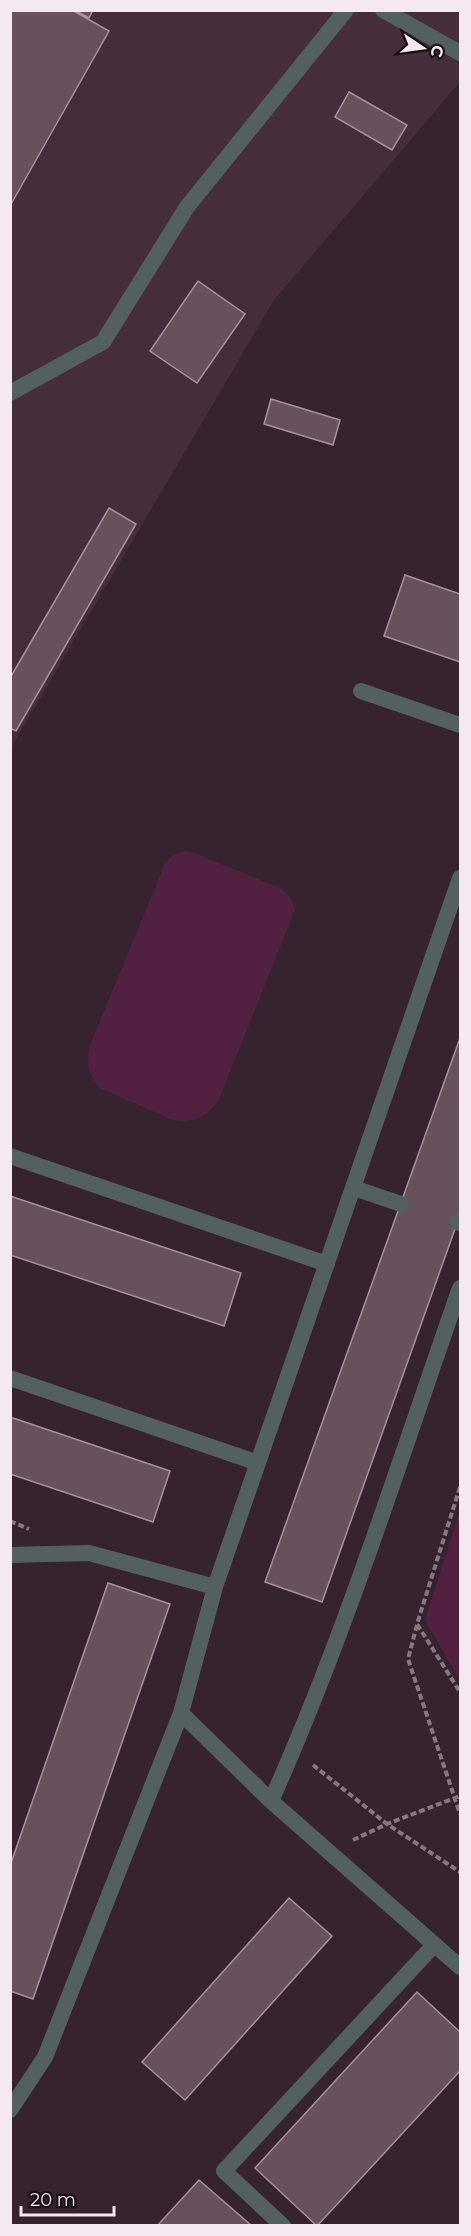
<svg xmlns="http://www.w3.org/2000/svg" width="471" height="2236" font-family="Montserrat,sans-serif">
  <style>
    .built { fill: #452d3c }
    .green { fill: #522142 }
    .building { fill: #66515d; stroke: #a8919f; stroke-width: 1.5 }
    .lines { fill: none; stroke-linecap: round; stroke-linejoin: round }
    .path { stroke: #877781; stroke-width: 4; stroke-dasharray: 6 3; stroke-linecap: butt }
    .lane { stroke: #545f62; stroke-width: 16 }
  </style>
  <rect width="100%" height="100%" fill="#36232f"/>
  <path class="built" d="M11,11H460V82L274,300L11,748Z"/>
  <path class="green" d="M185,851L194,853L280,888C289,894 292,900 295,910L219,1099C207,1118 192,1124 170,1119L100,1088C88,1075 86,1063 90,1045L164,866C170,857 175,853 185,851Z
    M460,1511V1681L425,1620Z"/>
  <path class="building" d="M10,10H72L109,31L10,206Z
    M75,10H93L89,18Z
    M349,92L407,125L392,150L335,117Z
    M198,281L245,314L197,383L150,351Z
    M271,399L340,420L333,445L264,424Z
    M109,508L136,524L16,731L10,728V678Z
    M405,575L460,594V662L384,636Z
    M460,1038V1215L322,1602L265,1582Z
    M10,1196L241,1273L224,1326L10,1255Z
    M10,1417L170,1471L153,1522L10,1474Z
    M108,1583L170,1604L33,1999L10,1991V1866Z
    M289,1898L332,1936L185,2100L142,2062Z
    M417,1992L460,2032V2071L317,2226L255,2168Z
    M199,2180L252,2226H157Z"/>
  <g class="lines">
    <path class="path" d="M460,1487L417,1624L460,1692
      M10,1521L29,1529
      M417,1625L408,1659L460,1814
      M313,1765L387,1824L460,1872
      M353,1840L387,1824L460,1796"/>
    <path class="lane" d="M383,10L460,53
      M10,393L103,342L187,207L346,10
      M361,691L460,725
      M460,878L215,1587L181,1713L271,1801L460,1967
      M10,1156L327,1264
      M354,1188L401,1204
      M458,1222L460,1223
      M10,1378L258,1463
      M10,1555L89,1553L215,1587
      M271,1801C345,1636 400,1459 460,1288
      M10,2110L45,2057L181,1713
      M283,2226L224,2171L434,1945"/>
  </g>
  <rect width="471" height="2236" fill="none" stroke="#f5e8f0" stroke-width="24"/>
  <g transform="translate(423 48) rotate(103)" stroke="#181015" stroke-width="4.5" paint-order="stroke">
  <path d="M0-4.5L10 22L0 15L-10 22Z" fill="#f5e8f0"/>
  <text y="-9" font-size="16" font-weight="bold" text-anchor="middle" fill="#f5e8f0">С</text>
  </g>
  <path d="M21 2206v9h93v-9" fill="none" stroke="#f5e8f0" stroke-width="3"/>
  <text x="30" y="2206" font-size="18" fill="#f5e8f0" stroke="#181015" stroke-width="4.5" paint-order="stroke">20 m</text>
</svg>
